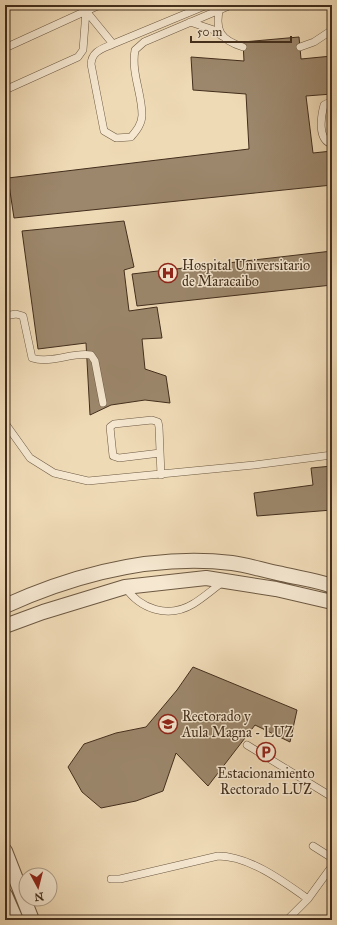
<svg xmlns="http://www.w3.org/2000/svg" width="337" height="925" font-family="'IM FELL Great Primer',serif">
  <style>
    .building { fill: #9c876c; stroke: #422e1c }
    .lines { fill: none; stroke-linecap: round; stroke-linejoin: round }
    .service-casing { stroke: #6d5942; stroke-width: 8 }
    .minor-casing { stroke: #6d5942; stroke-width: 16 }
    .service { stroke: #f5e7d0; stroke-width: 7 }
    .minor { stroke: #f5e7d0; stroke-width: 14 }
    .labels { text-anchor: middle; stroke-width: 3; stroke-linejoin: round; paint-order: stroke }
    .poi-label { font-size: 14px; fill: #422e1c; stroke: #f5e7d0; text-anchor: start }
  </style>
  <rect width="100%" height="100%" fill="#efdab6"/>
  <filter id="stains"><feTurbulence type="fractalNoise" baseFrequency=".005" numOctaves="4"/><feColorMatrix values="0 0 0 0 .2 0 0 0 0 .09 0 0 0 0 .02 0 0 0 .5 -.17"/></filter>
  <radialGradient id="worn" r=".72"><stop offset=".6" stop-color="#630" stop-opacity="0"/><stop offset="1" stop-color="#630" stop-opacity=".3"/></radialGradient>
  <path class="building" d="M299,37L301,59L332,56V94L306,96L313,153L332,151V185L14,218L8,178L249,149L246,94L193,90L191,57L244,61L243,42Z
    M124,221L134,267L124,270L129,311L157,307L162,338L142,339L145,369L166,376L170,403L145,400L111,405L90,415L86,343L38,349L22,231Z
    M332,251V285L137,306L132,274Z
    M332,466V510L257,516L254,493L313,485L311,468Z
    M193,667L297,710L290,742L255,725L208,786L176,753L163,791L136,801L101,808L82,792L68,767L84,744L116,733L146,727L177,690Z"/>
  <g class="lines">
    <defs>
      <path id="service" d="M84,5L86,11L100,5
        M207,5L113,44C102,49 92,51 91,64L104,131L116,138L131,137C136,131 142,124 142,115C142,93 131,73 135,50L144,42L231,5
        M220,7C214,31 221,40 243,47
        M190,22L214,30L222,36
        M300,47L314,42L332,30
        M5,48L86,11
        M5,90L78,57L83,50L86,11L113,44
        M332,101L324,105C321,116 317,140 332,144
        M5,316L16,314L23,316L32,358C51,364 72,352 91,355L95,361L103,403
        M5,423L30,458L54,473L88,481L254,465L332,455
        M160,453L119,458L113,456L110,427L114,424L152,420L158,422L159,427L161,475
        M125,587C140,609 168,619 193,604C203,598 213,589 223,582
        M247,745L332,797
        M313,846L332,858
        M111,879H120L218,856C249,856 283,881 308,899
        M287,920L308,899L332,866"/>
      <path id="minor" d="M5,606C76,574 154,554 232,563C248,565 265,571 282,574C298,578 316,580 332,586
        M5,626L43,612L125,587L206,578L276,589L332,602
        M5,851L32,920
        M5,895L16,920"/>
    </defs>
    <use href="#service" class="service-casing"/>
    <use href="#minor" class="minor-casing"/>
    <use href="#service" class="service"/>
    <use href="#minor" class="minor"/>
  </g>
  <defs>
    <symbol id="hospital-ring" viewBox="-11 -11 22 22"><circle r="9.5" fill="#f5e7d0" stroke="#8f2418" stroke-width="1.5"/><path d="M-5-5h3v3.5h4V-5h3V5h-3V1.5h-4V5h-3Z" fill="#8f2418"/></symbol>
    <symbol id="university-ring" viewBox="-11 -11 22 22"><circle r="9.5" fill="#f5e7d0" stroke="#8f2418" stroke-width="1.5"/><path d="M0-5L7-2L0 1L-7-2ZM-4 1L0 2.5L4 1V4Q0 6-4 4Z" fill="#8f2418"/></symbol>
    <symbol id="parking-ring" viewBox="-11 -11 22 22"><circle r="9.5" fill="#f5e7d0" stroke="#8f2418" stroke-width="1.5"/><path d="M-3.5-5.5H1a3.5 3.5 0 0 1 0 7H-1V5.5H-3.5ZM-1-3.4V-.6H.8a1.4 1.4 0 0 0 0-2.8Z" fill="#8f2418"/></symbol>
  </defs>
  <g fill-rule="evenodd">
    <use href="#hospital-ring" x="157" y="262" width="22" height="22"/>
    <use href="#university-ring" x="157" y="713" width="22" height="22"/>
    <use href="#parking-ring" x="255" y="741" width="22" height="22"/>
  </g>
  <g class="labels">
    <g class="poi-label">
      <text x="182" y="270">Hospital Universitario<tspan x="182" dy="16">de Maracaibo</tspan></text>
      <text x="182" y="721">Rectorado y<tspan x="182" dy="16">Aula Magna - LUZ</tspan></text>
      <text x="266" y="778" text-anchor="middle">Estacionamiento<tspan x="266" dy="16">Rectorado LUZ</tspan></text>
    </g>
  </g>
  <rect width="337" height="925" fill="none" stroke="#efdab6" stroke-width="20"/>
  <rect x="6" y="6" width="325" height="913" fill="none" stroke="#422e1c" stroke-width="2"/>
  <rect x="10" y="10" width="317" height="905" fill="none" stroke="#422e1c"/>
  <g transform="translate(38 887) rotate(173)"><circle r="19" fill="#f5e7d0" stroke="#ad9d88"/>
  <path d="M0-3L7 15L0 10L-7 15Z" fill="#8f2418"/>
  <text y="-6" font-size="11" font-weight="bold" text-anchor="middle" fill="#422e1c">N</text>
  </g>
  <path d="M191 36v6h100v-6" fill="none" stroke="#422e1c" stroke-width="2"/>
  <text x="197" y="36" font-size="12" fill="#422e1c" stroke="#f5e7d0" stroke-width="3" paint-order="stroke">50 m</text>
  <rect width="100%" height="100%" filter="url(#stains)"/>
  <rect width="100%" height="100%" fill="url(#worn)"/>
</svg>
